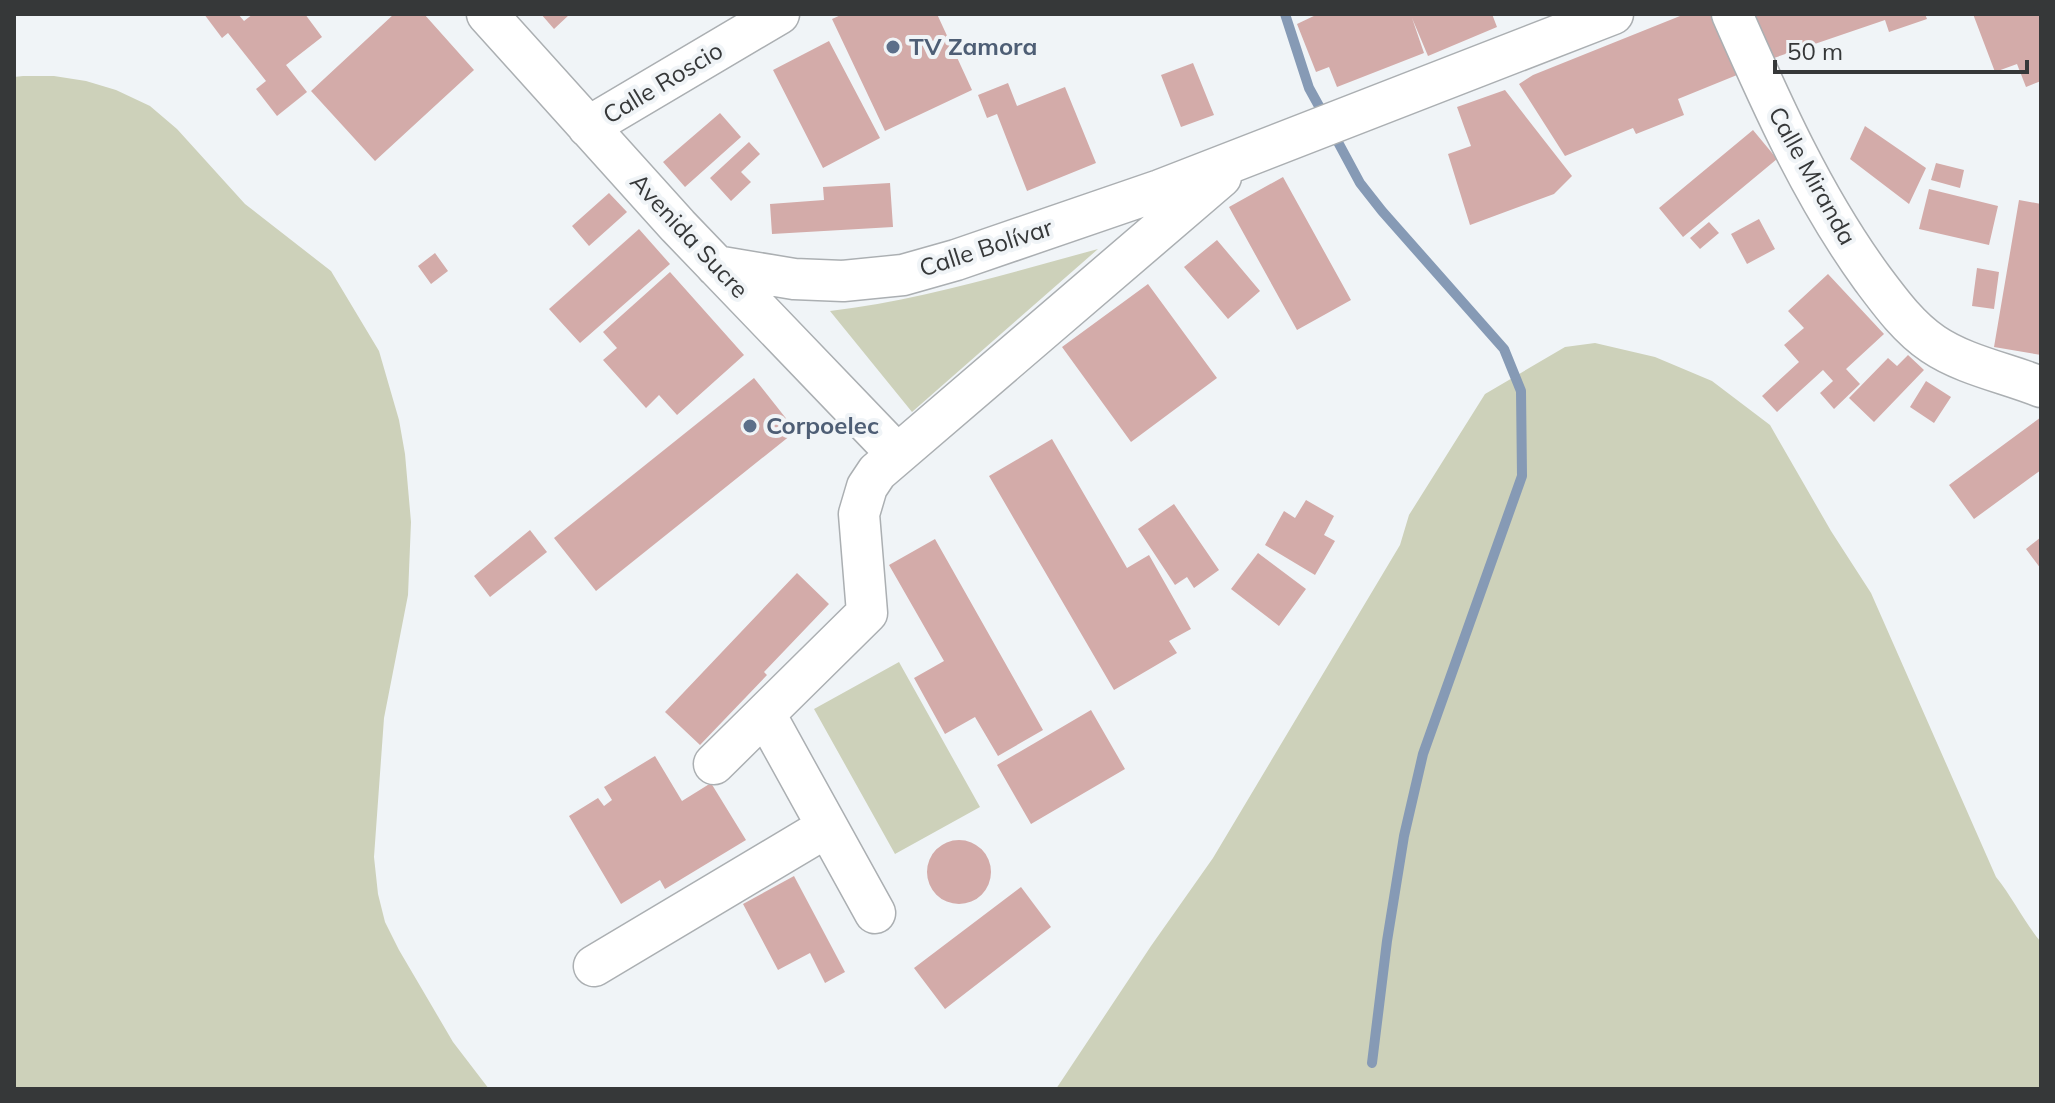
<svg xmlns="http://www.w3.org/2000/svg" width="2055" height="1103" font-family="Mulish,sans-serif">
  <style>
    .green { fill: #cdd1ba }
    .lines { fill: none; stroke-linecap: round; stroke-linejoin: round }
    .stream { stroke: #869ab5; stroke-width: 10 }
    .building { fill: #d3aba9 }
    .minor-casing { stroke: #abafb2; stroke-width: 43 }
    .minor { stroke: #fff; stroke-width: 40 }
    .service-dot { fill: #5c6f8a; stroke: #f0f4f7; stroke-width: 3 }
    .labels { text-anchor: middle; stroke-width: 8; stroke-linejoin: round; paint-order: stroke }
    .service-label { font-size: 24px; font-weight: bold; fill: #4e5e75; stroke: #f0f4f7; text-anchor: start }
    .street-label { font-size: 24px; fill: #363839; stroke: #f0f4f7 }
  </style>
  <rect width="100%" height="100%" fill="#f0f4f7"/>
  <path class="green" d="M23,76H54L86,81L116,90L150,106L177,129L245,204L331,271L379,351L399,420L405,454L411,522L408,595L384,718L374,857L378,894L385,922L399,950L453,1042L489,1089H14V77Z
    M1098,249L912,412L830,311C921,300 1009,273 1098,249Z
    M1595,343L1655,357L1712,381L1770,425L1831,531L1871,593L1996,877C2013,898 2024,922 2041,942V1089H1056L1151,946L1213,858L1400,545L1409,515L1485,394L1565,347Z
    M899,662L980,807L895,854L814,709Z"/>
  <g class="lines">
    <path class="stream" d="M1285,14L1309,88L1325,117
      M1332,131L1360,183L1382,211L1504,349L1521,391L1522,476L1423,754L1404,836L1387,941L1372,1063"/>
  </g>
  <path class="building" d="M204,14H238L244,21L253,14H305L322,37L286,65L307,92L277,116L256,89L266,81L228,33L222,38Z
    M394,14H424L474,70L375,161L311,91Z
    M541,14H570L554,29Z
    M843,14H937L972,90L885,131L832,19Z
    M1318,14H1492L1497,27L1428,56L1412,18L1424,53L1337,87L1329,67L1316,72L1297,24Z
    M1685,14H1713L1737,75L1678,99L1684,115L1636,134L1633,128L1565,156L1519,84L1533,75Z
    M1750,14H1925L1927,19L1889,32L1885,20L1765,61Z
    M1973,14H2041V81L2026,87L2017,64L1995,72Z
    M829,41L880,138L823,168L773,70Z
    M1193,63L1214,115L1181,127L1161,75Z
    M1008,83L1017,106L1065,87L1096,163L1027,191L997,114L987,118L978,95Z
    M1505,90L1572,176L1554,194L1470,225L1448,154L1471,146L1457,107Z
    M720,113L741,137L685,187L663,162Z
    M1865,126L1926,168L1909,204L1850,159Z
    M1753,130L1777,159L1683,237L1659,208Z
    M749,142L760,154L741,172L751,182L731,201L710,178Z
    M1936,163L1964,170L1960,188L1931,180Z
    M1283,177L1351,300L1297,330L1229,207Z
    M890,183L893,227L772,234L770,204L824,200L823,187Z
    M1929,189L1998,206L1989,245L1919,229Z
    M609,193L627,212L589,246L572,226Z
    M2019,200L2041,204V355L1994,347Z
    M1759,219L1775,249L1747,264L1731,234Z
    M1709,222L1719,233L1700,249L1690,238Z
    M639,229L670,264L580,343L549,309Z
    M1217,240L1260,291L1228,319L1184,267Z
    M435,253L448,271L431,284L418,266Z
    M1977,268L1999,272L1994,309L1972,306Z
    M670,272L744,355L677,415L659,395L646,408L603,360L617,348L603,332Z
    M1828,274L1884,334L1846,369L1860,384L1834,409L1820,393L1833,381L1823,370L1777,412L1762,396L1799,362L1784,345L1804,328L1788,311Z
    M1148,284L1217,378L1131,442L1062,347Z
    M1908,355L1924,370L1874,422L1849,398L1888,358L1897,366Z
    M754,378L796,431L596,591L554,538Z
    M1926,381L1951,397L1934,423L1910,407Z
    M2041,417V470L1974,519L1949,485Z
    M1052,439L1127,568L1149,555L1191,629L1169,641L1177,653L1114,690L989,476Z
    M1306,500L1334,516L1324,535L1335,541L1315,575L1265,545L1284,511L1295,518Z
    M1174,504L1219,570L1194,588L1187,577L1175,585L1138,529Z
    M530,530L547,552L490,597L474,576Z
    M2041,537V569L2026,549Z
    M935,539L1043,730L998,756L975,717L945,734L914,678L944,661L889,565Z
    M1258,553L1306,589L1279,626L1231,589Z
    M797,573L829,604L764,672L767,675L700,745L665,712Z
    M1091,710L1125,769L1031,824L997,765Z
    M655,756L682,801L711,783L746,840L665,889L660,880L621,904L569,816L598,798L604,806L612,800L604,787Z
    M927 872a32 32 0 1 1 64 0a32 32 0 1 1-64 0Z
    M794,876L845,972L825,983L810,953L778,970L743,904Z
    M1021,887L1051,927L945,1009L914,968Z"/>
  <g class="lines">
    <defs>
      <path id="minor" d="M487,14L678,226L896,453
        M1732,14C1772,105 1813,197 1872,278C1890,302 1908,327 1933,344C1964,365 2006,373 2041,387
        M588,127L779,14
        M716,266L794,279L843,281L903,275L956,260L1160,190L1613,14
        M765,714L875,913
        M714,764L867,613L859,514L867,487L877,472L1221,177
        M594,966L827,827"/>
    </defs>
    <use href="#minor" class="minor-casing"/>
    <use href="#minor" class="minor"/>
  </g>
  <g class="service-dot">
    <circle cx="893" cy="47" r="8"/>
    <circle cx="750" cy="426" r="8"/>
  </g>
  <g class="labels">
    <g class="service-label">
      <text x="909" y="55">TV Zamora</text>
      <text x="766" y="434">Corpoelec</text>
    </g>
    <g class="street-label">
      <text transform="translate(663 83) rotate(-31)" y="8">Calle Roscio</text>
      <text transform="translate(1812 176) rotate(61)" y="8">Calle Miranda</text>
      <text transform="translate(689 236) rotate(47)" y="8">Avenida Sucre</text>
      <text transform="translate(986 248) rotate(-18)" y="8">Calle Bolívar</text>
    </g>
  </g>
  <rect width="2055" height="1103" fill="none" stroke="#363839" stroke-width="32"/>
  <path d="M1775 60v12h252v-12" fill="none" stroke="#363839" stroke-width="4"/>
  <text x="1787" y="60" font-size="24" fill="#363839" stroke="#f0f4f7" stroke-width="6" paint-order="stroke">50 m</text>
</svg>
